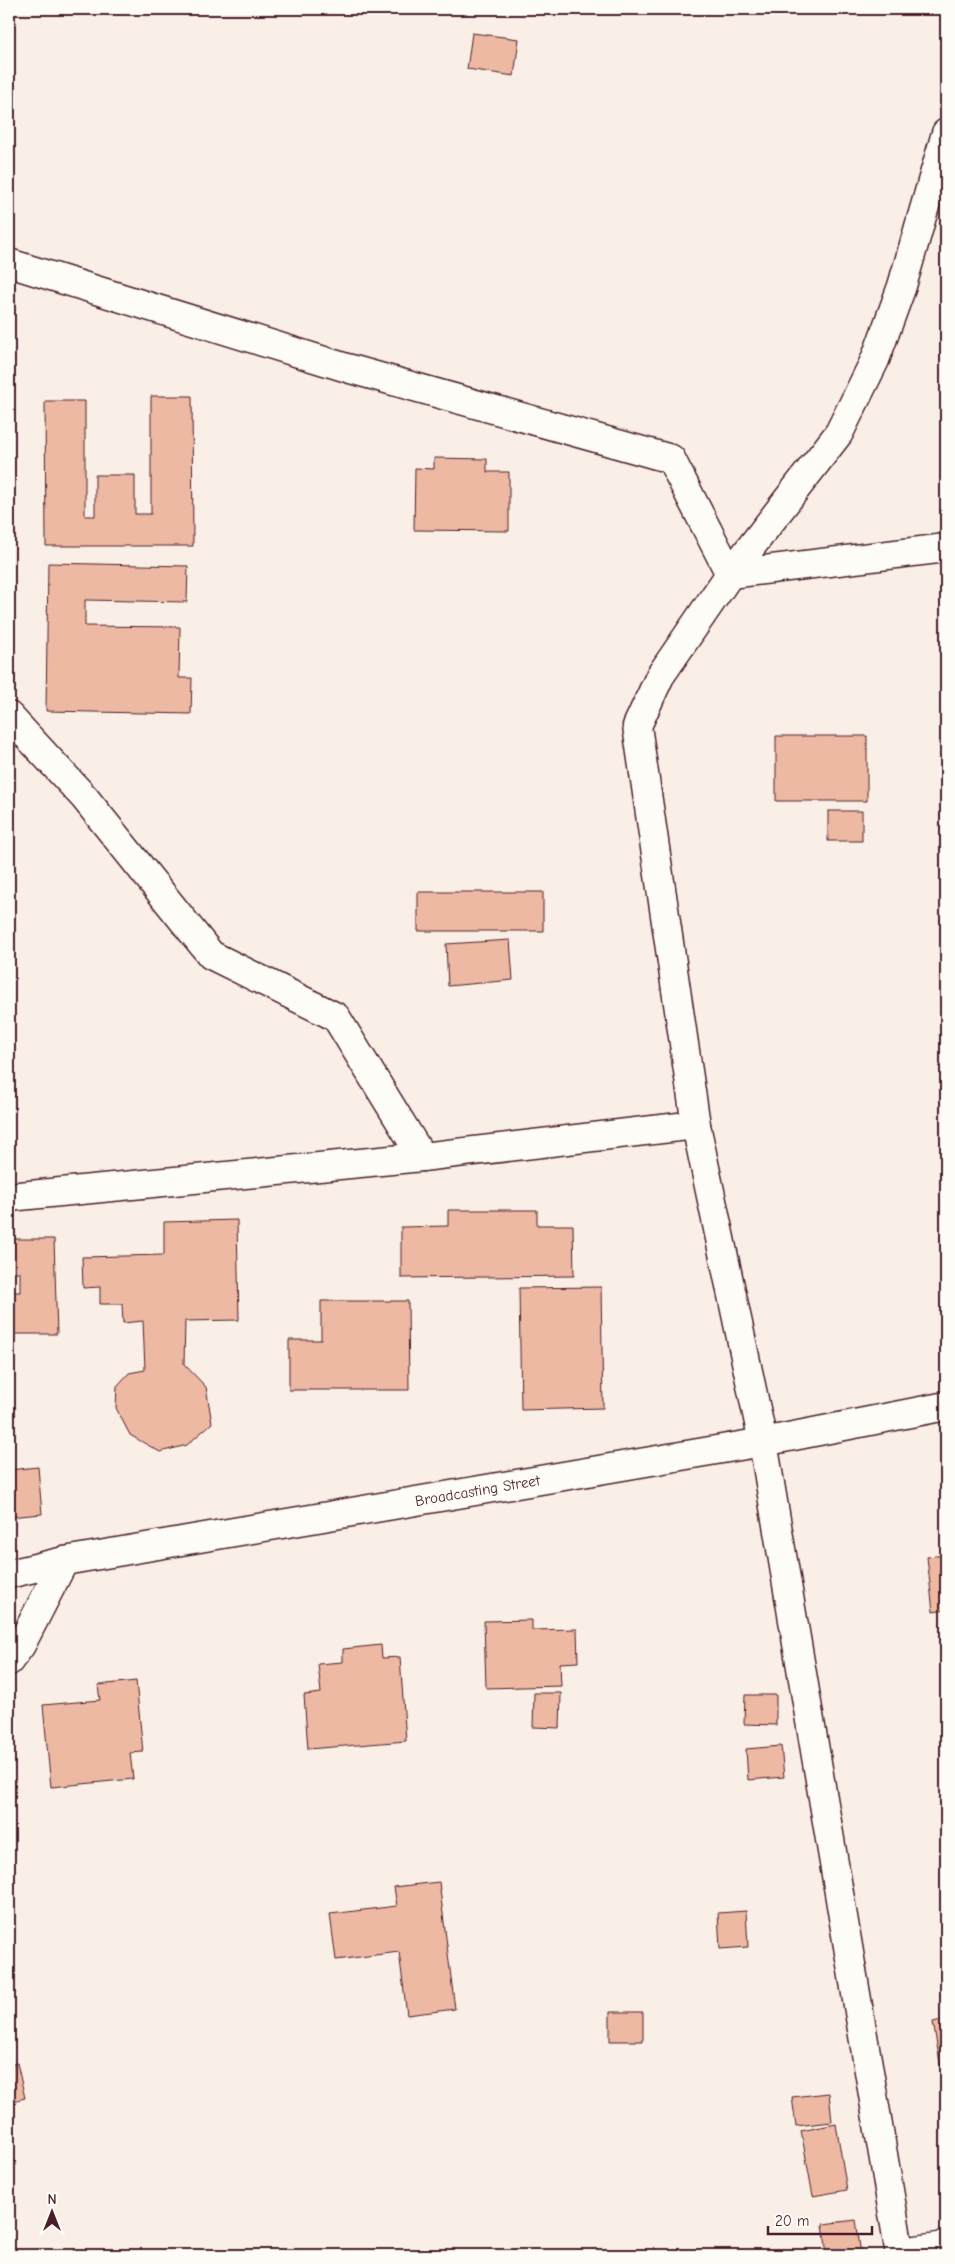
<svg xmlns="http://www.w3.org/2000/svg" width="955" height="2264" font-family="'Comic Neue',sans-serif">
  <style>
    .building { fill: #eeb9a2; stroke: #4a1f2b }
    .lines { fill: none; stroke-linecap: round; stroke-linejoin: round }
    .minor-casing { stroke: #4a1f2b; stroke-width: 31 }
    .minor { stroke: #fdfcf7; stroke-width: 28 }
    .labels { text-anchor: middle; stroke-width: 4.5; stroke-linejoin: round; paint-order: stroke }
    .street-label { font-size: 15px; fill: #4a1f2b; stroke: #fdfcf7 }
  </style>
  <rect width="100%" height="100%" fill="#faefe6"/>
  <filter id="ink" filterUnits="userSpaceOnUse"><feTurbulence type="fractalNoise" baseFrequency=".02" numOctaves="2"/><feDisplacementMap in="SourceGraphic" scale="10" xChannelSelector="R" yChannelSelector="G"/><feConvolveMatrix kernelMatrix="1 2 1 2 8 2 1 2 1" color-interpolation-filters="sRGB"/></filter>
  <g filter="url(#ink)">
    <path class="building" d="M472,33L519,39L514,76L467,69Z
      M151,396H192L193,546H46L45,401H85V516H95V475H135V514H151Z
      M434,458L487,459V472H509V531L414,530L415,468L434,469Z
      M48,563L188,566L187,602L85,600V626L180,627L179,678H192L191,714L46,711Z
      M776,736H867V801H776Z
      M828,811H862V841H828Z
      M418,892H543V931H418Z
      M510,940L513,980L448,986L446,944Z
      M448,1210H537V1225H573L574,1276L401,1278V1227L448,1226Z
      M237,1220L239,1320L185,1321L184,1364L206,1387L212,1423L187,1445L160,1452L130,1435L116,1408L117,1386L129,1373L145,1370L143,1321L123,1323L122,1304H100V1287L83,1288L82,1257L164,1255V1222Z
      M9,1239H54L57,1334H9V1292H20V1272H9Z
      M601,1287L603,1408L521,1410L519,1288Z
      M321,1301H408L409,1390H289V1340H321Z
      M38,1467L42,1514L9,1517V1470Z
      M946,1555V1610L933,1612L927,1557Z
      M532,1620V1630L577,1629L578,1662L560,1663L561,1686L486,1688L484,1621Z
      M381,1645L382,1658L400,1657L406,1741L308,1749L304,1695L321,1693L318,1664L343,1662V1649Z
      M136,1681L143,1752L130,1753L133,1779L51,1787L43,1705L100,1700L98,1685Z
      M534,1693H561L560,1728L533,1727Z
      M745,1695H776V1725L744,1724Z
      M781,1746L784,1777L748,1780L746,1749Z
      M439,1882L455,2009L407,2015L399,1952L336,1960L330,1914L397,1906L394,1887Z
      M746,1911L748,1947L720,1949L718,1913Z
      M610,2012H643V2041H610Z
      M946,2019V2079L943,2080L933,2022Z
      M17,2063L25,2098L9,2102V2065Z
      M829,2093L832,2122L796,2126L792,2097Z
      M836,2124L847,2190L813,2196L801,2131Z
      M856,2220L861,2254L827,2255L823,2224Z"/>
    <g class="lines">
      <defs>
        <g id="minor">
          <path d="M9,263L347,368L671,459L730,574"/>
          <path d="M730,574L946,548"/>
          <path d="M9,716L84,797L211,955L336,1017L422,1157"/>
          <path d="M9,1197L422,1157L696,1125"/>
          <path id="s1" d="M9,1574L64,1561L763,1442L946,1406"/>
          <path d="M9,1661L21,1645L64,1561"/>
          <path d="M900,2252L946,2246"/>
          <path d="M900,2255L763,1442L696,1125L637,726L660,676L730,574L839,433L875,360L902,286L946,133"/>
        </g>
      </defs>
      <use href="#minor" class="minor-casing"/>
      <use href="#minor" class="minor"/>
    </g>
  </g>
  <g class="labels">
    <g class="street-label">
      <text dy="5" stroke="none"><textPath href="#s1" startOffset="476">Broadcasting Street</textPath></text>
    </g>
  </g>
  <rect width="955" height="2264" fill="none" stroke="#fdfcf7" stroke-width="30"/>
  <rect x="15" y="15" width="925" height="2234" fill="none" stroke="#4a1f2b" stroke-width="2" filter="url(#ink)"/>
  <g transform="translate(52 2212)" stroke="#fdfcf7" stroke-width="4" paint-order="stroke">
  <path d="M0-4L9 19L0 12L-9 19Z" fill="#4a1f2b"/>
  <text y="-8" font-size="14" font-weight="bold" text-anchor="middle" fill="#4a1f2b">N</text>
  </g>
  <path d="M768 2226v8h104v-8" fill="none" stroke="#4a1f2b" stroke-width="2.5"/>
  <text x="775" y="2226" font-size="15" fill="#4a1f2b" stroke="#fdfcf7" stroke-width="4" paint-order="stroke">20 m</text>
</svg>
